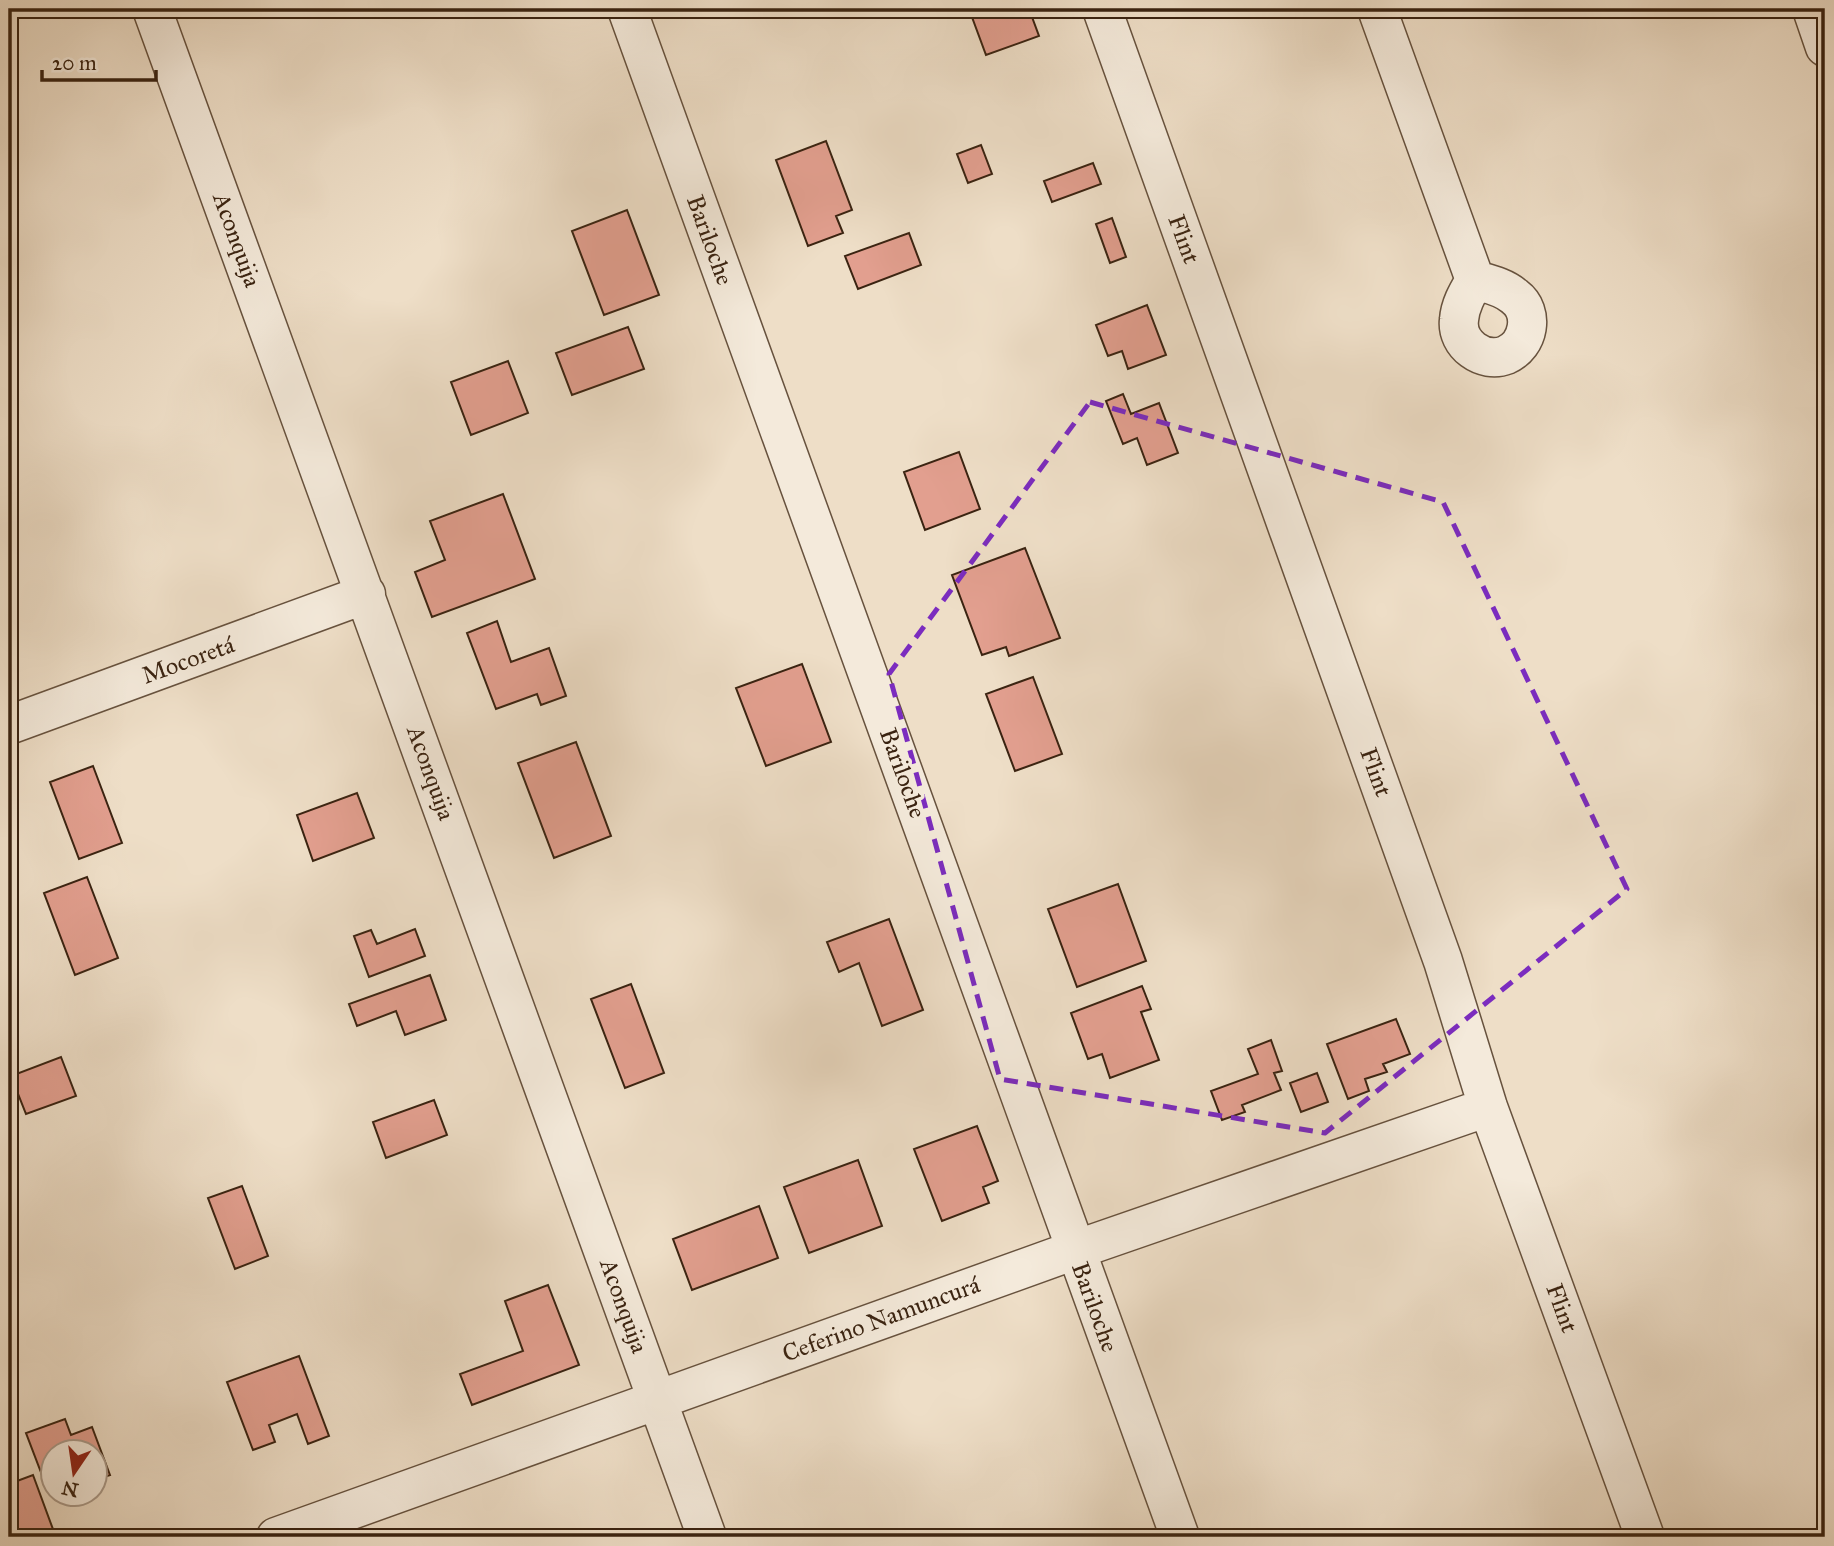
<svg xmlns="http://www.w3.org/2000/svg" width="1834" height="1546" font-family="'IM FELL Great Primer',serif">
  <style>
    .building { fill: #e29f8f; stroke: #3a2311; stroke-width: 2 }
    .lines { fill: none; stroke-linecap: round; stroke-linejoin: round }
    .minor-casing { stroke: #67523e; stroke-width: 41 }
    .minor { stroke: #f4eadb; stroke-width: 38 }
    .marked { fill: none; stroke: #7b2cbf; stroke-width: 5; stroke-dasharray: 14 9; stroke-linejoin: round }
    .labels { text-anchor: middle; stroke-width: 7; stroke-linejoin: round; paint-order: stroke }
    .street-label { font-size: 24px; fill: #3a2311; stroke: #f4eadb }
  </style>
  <rect width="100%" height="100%" fill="#eedec7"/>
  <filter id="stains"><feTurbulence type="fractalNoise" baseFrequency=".00286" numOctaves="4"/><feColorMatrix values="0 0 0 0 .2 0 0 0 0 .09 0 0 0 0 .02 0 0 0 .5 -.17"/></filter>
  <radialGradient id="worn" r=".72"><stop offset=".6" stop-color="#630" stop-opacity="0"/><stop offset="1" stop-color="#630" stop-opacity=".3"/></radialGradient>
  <path class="building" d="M969,9H1029L1039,36L986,55Z
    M826,141L852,210L836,216L843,233L808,246L776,160Z
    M981,145L992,174L968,183L957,154Z
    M1093,163L1101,184L1052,202L1044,181Z
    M627,210L659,295L604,315L572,231Z
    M1112,218L1126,257L1110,263L1096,224Z
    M909,233L921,265L858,289L845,256Z
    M1147,305L1166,355L1128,369L1122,351L1108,356L1096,325Z
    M628,327L644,369L572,395L556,353Z
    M508,361L528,413L471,435L451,382Z
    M1123,394L1131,414L1159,403L1178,453L1147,465L1137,438L1123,444L1106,401Z
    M959,452L980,509L925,530L904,472Z
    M503,494L535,579L432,617L415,572L445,560L430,521Z
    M1025,548L1060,638L1009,656L1006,647L982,655L952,575Z
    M497,621L511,662L549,648L566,696L541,705L537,694L496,709L467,633Z
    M802,664L831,742L766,766L736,688Z
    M1033,677L1062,754L1015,771L986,694Z
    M576,742L611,836L554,858L518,763Z
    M93,766L122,843L79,859L50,782Z
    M357,793L374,838L313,861L297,815Z
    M87,877L118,958L75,975L44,893Z
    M1118,884L1146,961L1077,987L1048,909Z
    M889,919L923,1010L882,1026L859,963L839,972L827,942Z
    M415,929L425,956L369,977L354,936L371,930L377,944Z
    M430,975L446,1020L405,1035L396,1011L357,1026L349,1004Z
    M631,984L664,1073L625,1088L591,999Z
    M1142,986L1151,1009L1141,1012L1159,1060L1110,1078L1102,1054L1088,1059L1071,1013Z
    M1396,1019L1410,1054L1383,1064L1387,1072L1365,1079L1369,1091L1348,1099L1327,1044Z
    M1271,1040L1282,1071L1274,1073L1281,1090L1242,1105L1245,1112L1222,1120L1211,1091L1258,1074L1248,1049Z
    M61,1057L76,1096L26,1114L11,1076Z
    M1317,1073L1328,1102L1301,1112L1290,1083Z
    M434,1100L447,1135L386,1158L373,1122Z
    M977,1126L998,1181L983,1187L989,1203L942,1221L914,1149Z
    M858,1160L882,1226L809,1253L784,1187Z
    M242,1186L268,1256L235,1269L208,1198Z
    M759,1206L778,1258L692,1290L673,1239Z
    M548,1285L579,1365L472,1405L460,1374L523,1351L505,1301Z
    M299,1356L329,1436L308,1444L297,1414L269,1425L275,1442L253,1450L227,1382Z
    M65,1419L71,1435L92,1427L110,1475L94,1480V1452H52V1472L42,1475L26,1433Z
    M33,1475L54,1532L39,1537H9V1484Z"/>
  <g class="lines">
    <defs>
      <path id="minor" d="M152,9L707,1537
        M627,9L1180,1537
        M1102,9L1443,961L1488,1107L1645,1537
        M1377,9L1475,280
        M1812,9L1825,47
        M1475,280C1489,284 1504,287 1515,297C1535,312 1529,345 1506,355C1483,364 1456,344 1459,320C1460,305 1468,292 1475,280Z
        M9,725L366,594
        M276,1537L1075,1250L1488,1107"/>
    </defs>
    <use href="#minor" class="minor-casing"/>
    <use href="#minor" class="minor"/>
  </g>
  <path class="marked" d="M1090,402L1443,502L1627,889L1325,1133L1000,1079L889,674Z"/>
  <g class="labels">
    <g class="street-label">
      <text transform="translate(1184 239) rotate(70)" y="8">Flint</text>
      <text transform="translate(237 240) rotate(70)" y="8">Aconquija</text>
      <text transform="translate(710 240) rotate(70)" y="8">Bariloche</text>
      <text transform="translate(188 660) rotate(-20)" y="8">Mocoretá</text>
      <text transform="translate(1376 772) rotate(70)" y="8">Flint</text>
      <text transform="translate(431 773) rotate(70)" y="8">Aconquija</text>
      <text transform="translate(903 773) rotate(70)" y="8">Bariloche</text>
      <text transform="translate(624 1306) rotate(70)" y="8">Aconquija</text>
      <text transform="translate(1095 1307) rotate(70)" y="8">Bariloche</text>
      <text transform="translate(1562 1308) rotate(70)" y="8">Flint</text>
      <text transform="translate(881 1319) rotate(-20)" y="8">Ceferino Namuncurá</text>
    </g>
  </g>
  <rect width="1834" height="1546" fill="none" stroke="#eedec7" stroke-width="35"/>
  <rect x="10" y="10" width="1813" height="1525" fill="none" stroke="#3a2311" stroke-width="3.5"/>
  <rect x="18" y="18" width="1799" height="1511" fill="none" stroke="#3a2311" stroke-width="2"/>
  <g transform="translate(74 1473) rotate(193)"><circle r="33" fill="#f4eadb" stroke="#aa9a8a" stroke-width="2"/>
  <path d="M0-5L12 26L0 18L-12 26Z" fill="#8f2418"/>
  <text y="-10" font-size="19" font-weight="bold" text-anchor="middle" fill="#3a2311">N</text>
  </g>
  <path d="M42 70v10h114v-10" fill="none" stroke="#3a2311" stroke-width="3.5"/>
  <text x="52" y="70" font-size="21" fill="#3a2311" stroke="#f4eadb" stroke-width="5" paint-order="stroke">20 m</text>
  <rect width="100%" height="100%" filter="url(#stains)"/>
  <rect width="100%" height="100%" fill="url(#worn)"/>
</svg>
